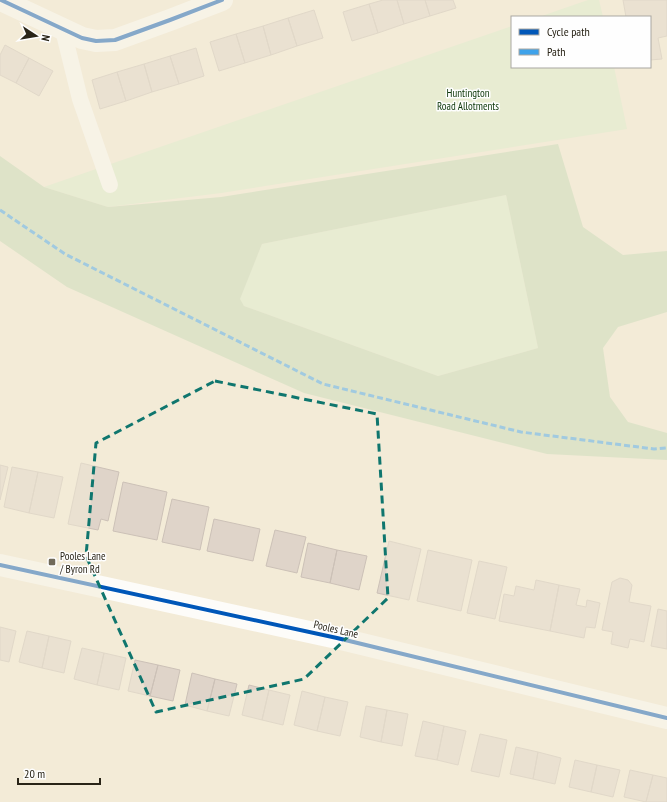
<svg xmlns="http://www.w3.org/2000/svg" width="667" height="802" font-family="'PT Sans Narrow',sans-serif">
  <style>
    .green { fill: #dbedcc }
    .forest { fill: #c6d9b7; fill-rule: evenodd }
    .building { fill: #dfd4c9; stroke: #ccc1b7 }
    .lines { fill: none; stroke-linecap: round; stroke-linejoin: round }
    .lane { stroke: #fdfcf9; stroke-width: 16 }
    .street { stroke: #fdfcf9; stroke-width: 22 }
    .secondary { stroke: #fdfcf9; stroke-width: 22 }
    .quiet { stroke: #3ea2ea; stroke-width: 3; stroke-dasharray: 6 3; stroke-linecap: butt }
    .cycleway-casing { stroke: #fefefe; stroke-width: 6 }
    .cycleway { stroke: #0057b8; stroke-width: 4 }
    .marked { fill: none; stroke: #0f766e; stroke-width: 3; stroke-dasharray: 8 5; stroke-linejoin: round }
    .poi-dot { fill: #706a5a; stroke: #fefefe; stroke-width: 1.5 }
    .labels { text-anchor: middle; stroke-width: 3; stroke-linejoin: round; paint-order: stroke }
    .park-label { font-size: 11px; fill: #0d3709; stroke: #fefefe }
    .poi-label { font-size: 11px; fill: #292417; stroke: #fefefe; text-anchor: start }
    .street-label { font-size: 11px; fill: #292417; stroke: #fefefe }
  </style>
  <rect width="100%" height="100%" fill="#f3ebd7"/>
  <path class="green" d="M588,0H599L603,17H539Z
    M512,26V67H614L627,129L221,193L108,207L44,187Z
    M506,195L538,348L438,376L244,306L239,299L262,244Z"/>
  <path class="forest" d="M558,144L583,227L623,255L667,251V312L618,327L603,348L610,397L628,422L667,433V460L547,454L304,393L67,287L0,241V156L44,187L108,207L221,197ZM506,195L538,348L438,376L244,306L240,299L262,244Z"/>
  <path class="building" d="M383,0H397L404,24L378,33L369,4Z
    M397,0H425L430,16L404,24Z
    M425,0H453L456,8L430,16Z
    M623,0H667V36L658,38L662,59L650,60V17H626Z
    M369,4L378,33L352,41L343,12Z
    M314,10L323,38L297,46L288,18Z
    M288,18L297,46L271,55L263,26Z
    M263,26L271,55L245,63L236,34Z
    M236,34L245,63L219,71L210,42Z
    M5,45L29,58L16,83L0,75V55Z
    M196,48L204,76L179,84L170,56Z
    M170,56L179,84L152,92L144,64Z
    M29,58L53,71L39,96L16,83Z
    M144,64L152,92L126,101L117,72Z
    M117,72L126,101L100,109L92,80Z
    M81,463L119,472L108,521L101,519L98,530L68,524Z
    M0,465L8,467L0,500Z
    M12,467L38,472L29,513L4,507Z
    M38,472L63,477L54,518L29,513Z
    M123,482L167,492L157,540L113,531Z
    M172,499L209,507L200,550L162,542Z
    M214,519L260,529L253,561L207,551Z
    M275,530L306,537L297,573L266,566Z
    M389,541L421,549L409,600L377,593Z
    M308,543L337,550L330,583L301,577Z
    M337,550L367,556L359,590L330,583Z
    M428,550L472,560L461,611L417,601Z
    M479,561L507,567L495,619L467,613Z
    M620,578L628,580L632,585L629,602L651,606L644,642L630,639L628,648L611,644L613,632L602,630L612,582Z
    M536,580L559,585L550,631L499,621L504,594L514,596L516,586L534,590Z
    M559,585L580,589L576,605L586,607L587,600L600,603L595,628L586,627L584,638L550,631Z
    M658,609L667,611V649L651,646Z
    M0,627L16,631L9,662L0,660Z
    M27,631L49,636L42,668L19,662Z
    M49,636L71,641L64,673L42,668Z
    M82,648L104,653L97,685L74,679Z
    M104,653L126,658L119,690L97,685Z
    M135,660L158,665L150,696L128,691Z
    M158,665L180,670L173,701L150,696Z
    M192,673L215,679L207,711L185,705Z
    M215,679L237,684L229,716L207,711Z
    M249,685L269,690L262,720L242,715Z
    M269,690L290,695L283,725L262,720Z
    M302,691L325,697L317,731L294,725Z
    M325,697L348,702L340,736L317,731Z
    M366,706L387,710L381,742L360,737Z
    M387,710L408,714L402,746L381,742Z
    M423,721L444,726L437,760L415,756Z
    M444,726L466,731L458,765L437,760Z
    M480,734L507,740L499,777L471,771Z
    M516,747L538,752L533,779L510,774Z
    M538,752L561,758L555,784L533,779Z
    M575,760L597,765L591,792L569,787Z
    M597,765L620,770L613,797L591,792Z
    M630,770L653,775L646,802L624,797Z
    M653,775L667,778V802H646Z"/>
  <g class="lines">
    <path class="lane" d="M63,30L80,99L110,185"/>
    <path class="street" d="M1,0L82,38L96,41L115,40L170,20L222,0"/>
    <path class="secondary" d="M0,565L337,638L667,718"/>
    <path class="quiet" d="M0,210L65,254L323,384L521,432L654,449L667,448"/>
    <defs>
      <path id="cycleway" d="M1,0L82,38L96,41L115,40L170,20L222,0
        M0,565L337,638L667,718"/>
    </defs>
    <use href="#cycleway" class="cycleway-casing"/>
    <use href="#cycleway" class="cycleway"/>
  </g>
  <path d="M0 0H667V802H0ZM215,381L377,414L388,598L304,679L156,712L86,556L96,443Z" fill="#f3ebd7" fill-opacity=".55" fill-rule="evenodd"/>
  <path class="marked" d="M215,381L377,414L388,598L304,679L156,712L86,556L96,443Z"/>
  <rect class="poi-dot" x="48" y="558" width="8" height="8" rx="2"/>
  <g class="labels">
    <g class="park-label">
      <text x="468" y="97">Huntington<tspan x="468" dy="13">Road Allotments</tspan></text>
    </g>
    <g class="poi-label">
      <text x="60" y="560">Pooles Lane<tspan x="60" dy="13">/ Byron Rd</tspan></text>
    </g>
    <g class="street-label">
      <text transform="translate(336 629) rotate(13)" y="4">Pooles Lane</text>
    </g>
  </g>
  <rect x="511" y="16" width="140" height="52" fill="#fefefe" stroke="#a9a7a2"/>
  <rect x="519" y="29" width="20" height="6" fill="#0057b8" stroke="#a9a7a2"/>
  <text x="547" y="36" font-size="12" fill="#292417">Cycle path</text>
  <rect x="519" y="49" width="20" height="6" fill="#3ea2ea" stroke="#a9a7a2"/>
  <text x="547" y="56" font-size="12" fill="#292417">Path</text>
  <g transform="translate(36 36) rotate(102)" stroke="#fefefe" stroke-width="3" paint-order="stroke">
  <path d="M0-3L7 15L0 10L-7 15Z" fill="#292417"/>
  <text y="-6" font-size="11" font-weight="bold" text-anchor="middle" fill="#292417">N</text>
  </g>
  <path d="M18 778v6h82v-6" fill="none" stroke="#292417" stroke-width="2"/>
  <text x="24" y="778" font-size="12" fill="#292417" stroke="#fefefe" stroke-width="3" paint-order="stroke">20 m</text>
</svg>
